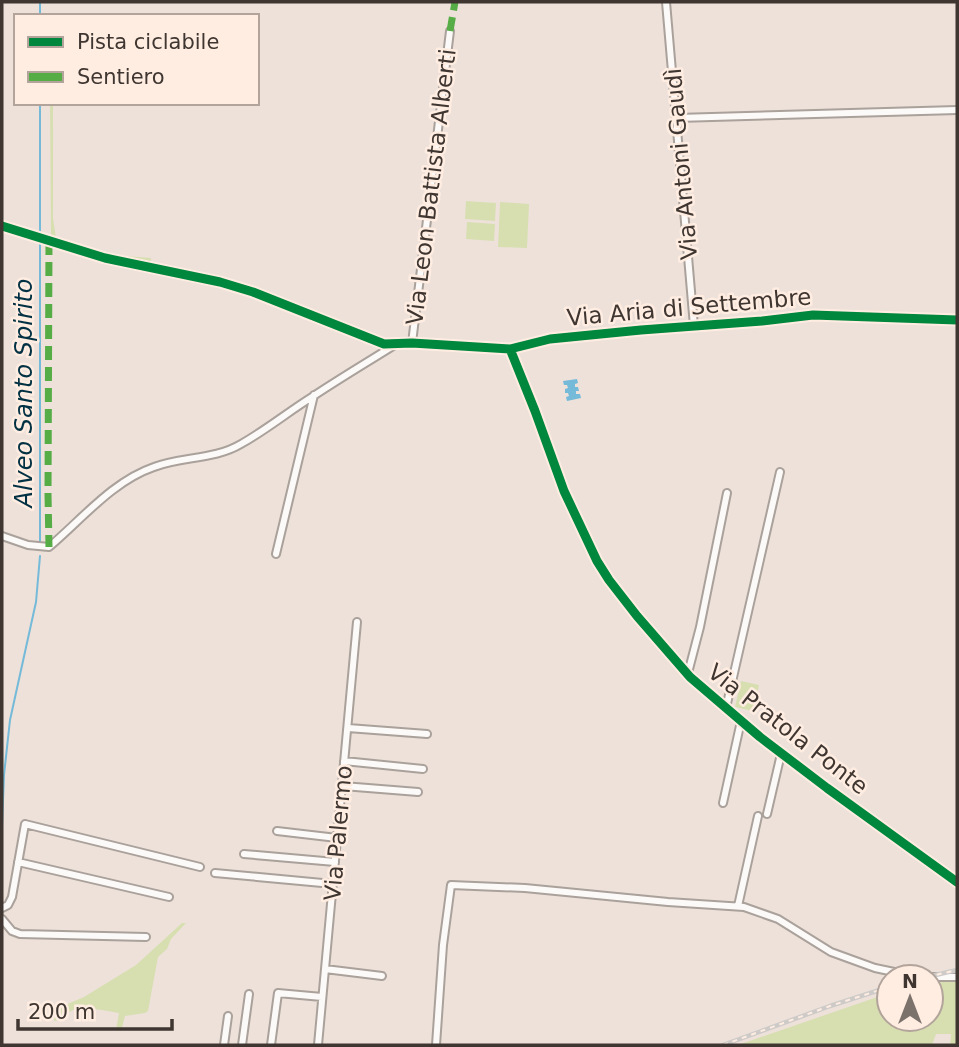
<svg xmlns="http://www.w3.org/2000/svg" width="959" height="1047" font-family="'DejaVu Sans',sans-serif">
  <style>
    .green { fill: #d7dfb1 }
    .water { fill: #75bad8 }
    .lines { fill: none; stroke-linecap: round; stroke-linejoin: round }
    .stream { stroke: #75bad8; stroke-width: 2 }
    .minor-casing { stroke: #aaa19b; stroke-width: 10 }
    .minor { stroke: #fcfaf9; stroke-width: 6 }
    .rail-casing { stroke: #cdcac8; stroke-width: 4.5 }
    .rail { stroke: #ffede2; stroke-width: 2; stroke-dasharray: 5; stroke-linecap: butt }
    .quiet { stroke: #56ac45; stroke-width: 7; stroke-dasharray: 14 7; stroke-linecap: butt }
    .cycleway-casing { stroke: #ffede2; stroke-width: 13 }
    .cycleway { stroke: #00873e; stroke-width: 9 }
    .labels { text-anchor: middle; stroke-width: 5; stroke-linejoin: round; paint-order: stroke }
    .street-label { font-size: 23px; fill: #3f3631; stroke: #ffede2 }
    .water-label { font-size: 24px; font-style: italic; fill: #023144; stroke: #ffede2 }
  </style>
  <rect width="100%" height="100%" fill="#ede1da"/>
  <path class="green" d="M50,103H53V218L56,238L58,240L76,242L79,247L104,251L111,255L151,258L150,264L148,265L107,256L55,240L51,237Z
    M466,201L496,203L495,221L465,219Z
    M500,202L529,204L527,248L498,247Z
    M467,222L495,224L494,241L466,239Z
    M741,681L759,685L753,711L735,707Z
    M182,923H186L171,939L167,949L158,957L148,1011L145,1013L125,1016L121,1031L116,1030L119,1013C109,1011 83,1006 73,1010C66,1013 62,1020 54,1021L56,1009L84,997L136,965Z
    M957,978V1045H950L951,1034H936L932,1045H738L889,993V1019H931V981Z"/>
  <path class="water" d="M577,379L578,383L575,384V387H578L579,391H576V394H580L581,398L567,401L566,397L569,396L568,393H565V389L568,388L567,385H564L563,381Z"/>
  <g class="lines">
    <path class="stream" d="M40,16V2
      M40,234V103
      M40,244V541
      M2,826L4,775L10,720L36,602L40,556"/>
    <defs>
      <path id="minor" d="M666,2L694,326
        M677,118L957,110
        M2,226L105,258L220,282L253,292L384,344L412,343L510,349L550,339L641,330L762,321L813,315L957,320
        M412,343L450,31
        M510,349L535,411L564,491L597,561L609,580L637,616L690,677L760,737L827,788L957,882
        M2,536L28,545L49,547C82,519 113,481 154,467C183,456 214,460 241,444C266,430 288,412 312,397C339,379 366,363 393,346
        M276,554L314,395
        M688,673L700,627L727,493
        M726,708L780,472
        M348,728L427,734
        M344,761L423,769
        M343,786L418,792
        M723,803L741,721
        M767,814L781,754
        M277,831L337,838
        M244,854L335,862
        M18,862L169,897
        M215,873L333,884
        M738,906L758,816
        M2,908L8,905L12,897L25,824L200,867
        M2,919L12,931L20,934L146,937
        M325,969L382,976
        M931,977H957
        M224,1045L228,1016
        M242,1045L249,994
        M271,1045L278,993L322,997
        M318,1045L357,622
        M436,1045L443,945L451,885L525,888L668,902L744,907L778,919L831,952L875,968L918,977"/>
    </defs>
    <use href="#minor" class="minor-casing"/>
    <use href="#minor" class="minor"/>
    <defs>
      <path id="rail" d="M927,977L957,970
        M723,1045L830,1006L889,987"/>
    </defs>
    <use href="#rail" class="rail-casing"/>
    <use href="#rail" class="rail"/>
    <path class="quiet" d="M450,31L455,2
      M49,241L48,494L49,547"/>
    <defs>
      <path id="cycleway" d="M2,226L105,258L220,282L253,292L384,344L412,343L510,349L550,339L641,330L762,321L813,315L957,320
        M510,349L535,411L564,491L597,561L609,580L637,616L690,677L760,737L827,788L957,882"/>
    </defs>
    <use href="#cycleway" class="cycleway-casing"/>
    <use href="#cycleway" class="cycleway"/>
  </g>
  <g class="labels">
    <g class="street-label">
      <text transform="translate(681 164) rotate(-95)" y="8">Via Antoni Gaudì</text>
      <text transform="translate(431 187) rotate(-83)" y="8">Via Leon Battista Alberti</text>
      <text transform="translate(689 307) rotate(-5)" y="8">Via Aria di Settembre</text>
      <text transform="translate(788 729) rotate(38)" y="8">Via Pratola Ponte</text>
      <text transform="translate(338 833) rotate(-85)" y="8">Via Palermo</text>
    </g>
    <g class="water-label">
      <text transform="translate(24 393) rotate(-90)" y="8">Alveo Santo Spirito</text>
    </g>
  </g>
  <rect width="959" height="1047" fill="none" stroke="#3f3631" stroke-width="7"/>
  <rect x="14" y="14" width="245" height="91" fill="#ffede2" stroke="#b2a49b" stroke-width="2"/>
  <rect x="28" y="37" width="35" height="10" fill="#00873e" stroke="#b2a49b" stroke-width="2"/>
  <text x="77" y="49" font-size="21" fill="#3f3631">Pista ciclabile</text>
  <rect x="28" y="72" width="35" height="10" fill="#56ac45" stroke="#b2a49b" stroke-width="2"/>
  <text x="77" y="84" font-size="21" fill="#3f3631">Sentiero</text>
  <g transform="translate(910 998)"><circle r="33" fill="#ffede2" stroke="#b2a49b" stroke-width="2"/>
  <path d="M0-5L12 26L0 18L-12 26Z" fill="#7c726c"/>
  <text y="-10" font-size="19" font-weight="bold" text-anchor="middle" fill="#3f3631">N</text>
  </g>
  <path d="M18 1019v10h154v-10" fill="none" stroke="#3f3631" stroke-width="3.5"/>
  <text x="28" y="1019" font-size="21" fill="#3f3631" stroke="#ffede2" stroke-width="5" paint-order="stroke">200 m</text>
</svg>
